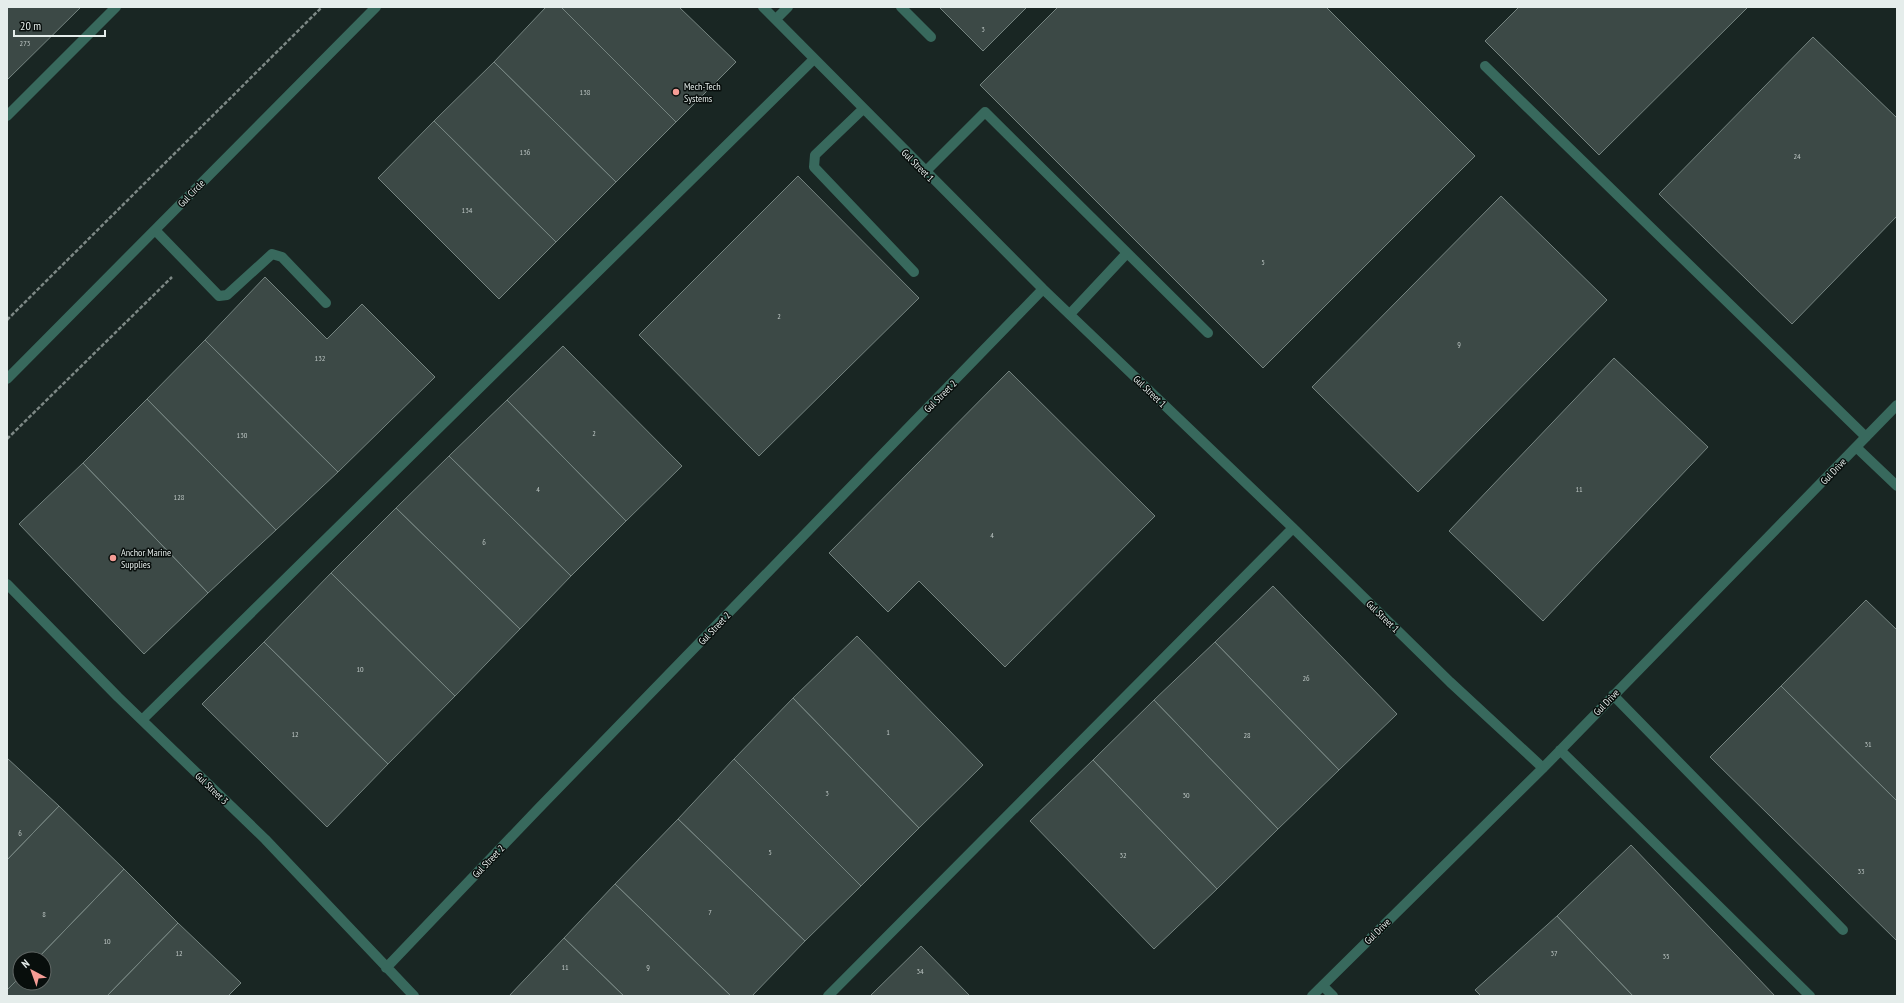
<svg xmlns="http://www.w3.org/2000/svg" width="1904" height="1003" font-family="'PT Sans Narrow',sans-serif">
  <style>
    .building { fill: #3c4946; stroke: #758480 }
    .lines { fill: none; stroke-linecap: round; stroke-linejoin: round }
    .path { stroke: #7d8885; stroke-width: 2.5; stroke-dasharray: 4 2; stroke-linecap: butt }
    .minor { stroke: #38695d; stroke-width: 10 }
    .poi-dot { fill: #f59c95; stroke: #080e0c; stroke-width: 1.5 }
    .labels { text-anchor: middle; stroke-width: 3; stroke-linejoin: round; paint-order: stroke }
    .number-label { font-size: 8px; fill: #bbc4c2 }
    .poi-label { font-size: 10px; fill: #e5edeb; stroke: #080e0c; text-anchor: start }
    .street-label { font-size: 10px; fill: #e5edeb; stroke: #080e0c }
  </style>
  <rect width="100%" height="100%" fill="#192623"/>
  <path class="building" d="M7,7H81L7,80Z
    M546,7H561L676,122L616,182L494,62Z
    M561,7H679L736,62L676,122Z
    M939,7H1027L983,51Z
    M1058,7H1326L1475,156L1263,368L980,85Z
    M1519,7H1748L1599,155L1485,41Z
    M1813,37L1897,118V216L1792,324L1659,194Z
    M494,62L616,182L556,242L434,121Z
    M434,121L556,242L499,299L378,178Z
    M798,176L919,298L759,456L639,335Z
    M1501,196L1607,300L1418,492L1312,387Z
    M265,277L327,339L362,304L435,377L338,472L205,340Z
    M205,340L338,472L276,530L147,399Z
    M563,346L682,466L626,521L507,400Z
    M1614,358L1708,447L1543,621L1449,531Z
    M1009,371L1155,516L1005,667L919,581L888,612L829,553Z
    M147,399L276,530L208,593L83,463Z
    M507,400L626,521L571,576L449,456Z
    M449,456L571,576L520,629L396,508Z
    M83,463L208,593L144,654L19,524Z
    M396,508L520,629L455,696L331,573Z
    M331,573L455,696L388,764L264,642Z
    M1273,586L1397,714L1339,770L1215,642Z
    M1866,600L1897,630V801L1781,686Z
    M857,636L983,765L919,828L793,698Z
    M264,642L388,764L327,827L202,704Z
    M1215,642L1339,770L1278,829L1154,700Z
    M1781,686L1897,801V941L1710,757Z
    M793,698L919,828L861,886L734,759Z
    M1154,700L1278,829L1217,889L1093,760Z
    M7,758L59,806L7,860Z
    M734,759L861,886L805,941L678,819Z
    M1093,760L1217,889L1154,949L1030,821Z
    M59,806L124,869L37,959H20V977L7,990V860Z
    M678,819L805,941L752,996H731L615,884Z
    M1631,845L1775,996H1633L1557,916Z
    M124,869L178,923L107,996H7V990L20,977V983H44V959H37Z
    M615,884L731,996H624L564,938Z
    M1557,916L1633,996H1481L1475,990Z
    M178,923L241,983L228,996H107Z
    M564,938L624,996H509Z
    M921,946L970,996H870Z"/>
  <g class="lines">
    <path class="path" d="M7,320L322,7
      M7,439L172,277"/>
    <path class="minor" d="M763,7L1043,289L1293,528L1450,682L1543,768
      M901,7L931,37
      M776,19L788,7
      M1485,66L1866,437
      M863,109L815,155L814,167L914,272
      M7,116L116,7
      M925,172L985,112L1208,333
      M155,230L219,296L227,295L272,254L282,257L326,303
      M1070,314L1127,253
      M7,379L376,7
      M1856,447L1897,486
      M7,584L118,697L265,839L414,996
      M1613,695L1843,930
      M142,720L814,59
      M1560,750L1810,996
      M386,968L538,809L1043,289
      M1323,986L1333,996
      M828,996L1293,528
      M1312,996L1543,768L1897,405"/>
  </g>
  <g class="poi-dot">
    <circle cx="676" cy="92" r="4"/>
    <circle cx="113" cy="558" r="4"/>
  </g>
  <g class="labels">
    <g class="number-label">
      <text x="983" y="32">3</text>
      <text x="25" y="46">273</text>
      <text x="585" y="95">138</text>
      <text x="525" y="155">136</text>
      <text x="1797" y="159">24</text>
      <text x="467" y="213">134</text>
      <text x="1263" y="265">5</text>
      <text x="779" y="319">2</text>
      <text x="1459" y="347">9</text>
      <text x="320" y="361">132</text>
      <text x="594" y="436">2</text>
      <text x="242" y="438">130</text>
      <text x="538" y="492">4</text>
      <text x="1579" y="492">11</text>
      <text x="179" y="500">128</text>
      <text x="992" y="538">4</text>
      <text x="484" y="545">6</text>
      <text x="360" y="672">10</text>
      <text x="1306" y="681">26</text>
      <text x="888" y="735">1</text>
      <text x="295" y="737">12</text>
      <text x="1247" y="738">28</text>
      <text x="1868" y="747">31</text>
      <text x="827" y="796">3</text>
      <text x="1186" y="798">30</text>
      <text x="20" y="836">6</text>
      <text x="770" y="855">5</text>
      <text x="1123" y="858">32</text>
      <text x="1861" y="874">33</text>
      <text x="710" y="915">7</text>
      <text x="44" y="917">8</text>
      <text x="107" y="944">10</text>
      <text x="179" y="956">12</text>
      <text x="1554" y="956">37</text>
      <text x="1666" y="959">35</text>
      <text x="565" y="970">11</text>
      <text x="648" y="970">9</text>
      <text x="920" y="974">34</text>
    </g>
    <g class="poi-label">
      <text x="684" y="90">Mech-Tech<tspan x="684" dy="12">Systems</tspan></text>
      <text x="121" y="556">Anchor Marine<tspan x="121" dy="12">Supplies</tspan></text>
    </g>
    <g class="street-label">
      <text transform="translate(918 165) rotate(45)" y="4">Gul Street 1</text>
      <text transform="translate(191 193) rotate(-46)" y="4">Gul Circle</text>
      <text transform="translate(1150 391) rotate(44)" y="4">Gul Street 1</text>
      <text transform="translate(940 396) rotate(-45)" y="4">Gul Street 2</text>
      <text transform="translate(1833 471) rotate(-46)" y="4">Gul Drive</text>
      <text transform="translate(1383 616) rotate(44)" y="4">Gul Street 1</text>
      <text transform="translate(714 628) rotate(-46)" y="4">Gul Street 2</text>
      <text transform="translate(1606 702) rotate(-46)" y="4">Gul Drive</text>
      <text transform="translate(212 788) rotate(44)" y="4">Gul Street 3</text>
      <text transform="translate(488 861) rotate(-46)" y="4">Gul Street 2</text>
      <text transform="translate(1377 931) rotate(-45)" y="4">Gul Drive</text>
    </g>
  </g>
  <rect width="1904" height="1003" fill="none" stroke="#e5edeb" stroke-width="16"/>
  <g transform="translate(32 971) rotate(319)"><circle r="19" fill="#080e0c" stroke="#606765"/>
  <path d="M0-3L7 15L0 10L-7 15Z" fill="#f59c95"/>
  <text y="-6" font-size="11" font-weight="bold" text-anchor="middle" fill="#e5edeb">N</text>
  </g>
  <path d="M14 30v6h91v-6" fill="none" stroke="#e5edeb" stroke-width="2"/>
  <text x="20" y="30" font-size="12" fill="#e5edeb" stroke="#080e0c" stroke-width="3" paint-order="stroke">20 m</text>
</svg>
